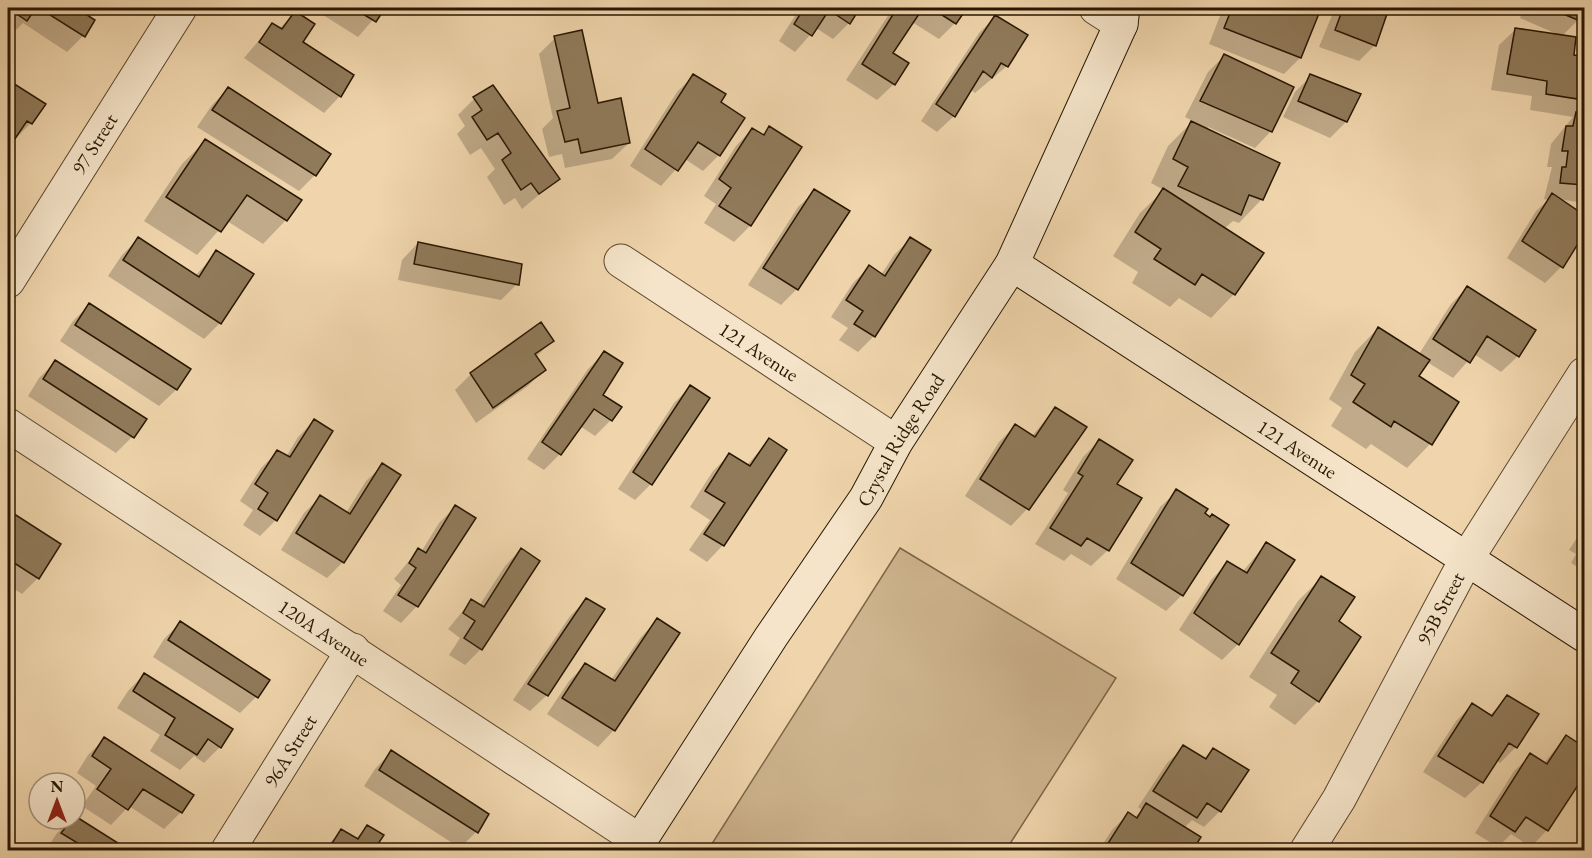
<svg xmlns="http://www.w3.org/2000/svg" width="1592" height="858" font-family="'EB Garamond',serif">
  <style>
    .green { fill: #ceb58f; stroke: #7b6648; stroke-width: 1.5 }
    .shadow { fill: #0003 }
    .building { fill: #907a5a; stroke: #281702; stroke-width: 1.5 }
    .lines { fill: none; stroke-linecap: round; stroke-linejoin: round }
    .street-casing { stroke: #5a462c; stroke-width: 35 }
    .secondary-casing { stroke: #281702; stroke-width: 35 }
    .street { stroke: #f5e4c9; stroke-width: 33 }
    .secondary { stroke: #f5e4c9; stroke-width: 33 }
    .labels { text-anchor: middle; stroke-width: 4.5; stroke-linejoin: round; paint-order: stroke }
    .street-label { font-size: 20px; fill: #281702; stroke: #f5e4c9 }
  </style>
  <rect width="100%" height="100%" fill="#f0d5ac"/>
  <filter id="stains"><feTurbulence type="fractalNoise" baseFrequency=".00333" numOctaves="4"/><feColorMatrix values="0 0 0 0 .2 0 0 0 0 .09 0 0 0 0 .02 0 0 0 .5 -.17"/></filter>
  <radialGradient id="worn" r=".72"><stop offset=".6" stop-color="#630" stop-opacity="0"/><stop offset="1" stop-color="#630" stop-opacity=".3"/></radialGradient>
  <path class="green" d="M900,548L1116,678L1006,850H708Z"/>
  <path class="shadow" d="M8,8H73L93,20L83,36L67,52L23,23L10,36L8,35Z
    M312,8H383L358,37Z
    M729,8H744L739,13Z
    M800,8H858L849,23L833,39L816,28L795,52L779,41Z
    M893,8H965L955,23L939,39L912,22L891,53L907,63L894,84L877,100L846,80Z
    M1223,8H1307L1318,12L1300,58L1284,74L1209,44Z
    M1335,8H1388L1375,45L1359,61L1319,47Z
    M1525,8H1583L1578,20L1562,36L1572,56L1584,58V107L1577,114L1584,115V203L1558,199L1584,216V232L1561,267L1545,283L1507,258L1536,211L1548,200L1544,199L1552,167H1547L1551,144L1573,117L1530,110L1532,96L1491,90L1499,45L1516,29L1559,35L1520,18Z
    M295,13L300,43L352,76L340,96L324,113L244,58L272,25L279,29Z
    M995,17L1007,66L975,93L970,89L954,116L937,132L921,121L979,33Z
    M555,38L597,104L629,143L612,159L565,168L562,154L549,157L542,129L553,118L539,54Z
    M1224,56L1271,131L1255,148L1208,127L1207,130L1262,199L1239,223L1233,221L1224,229L1234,294L1211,318L1179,298L1170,307L1132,283L1138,272L1113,256L1140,213L1164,190L1151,183L1168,146L1193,121L1185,117L1208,72Z
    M693,76L719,102V155L703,171L685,159L661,186L630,166L677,92Z
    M1311,76L1346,122L1330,138L1283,117L1295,92Z
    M8,81L44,105L31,123L8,146Z
    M492,87L558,179L522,209L515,198L504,205L487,177L495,169L481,148L470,155L457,134L465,126L458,115L474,99Z
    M228,89L315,175L299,191L197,127L212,105Z
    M769,128L800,147L750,226L734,242L704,223L716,204L704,196L736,146L752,129L762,135Z
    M205,141L286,220L263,244L227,221L197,255L144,221L182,164Z
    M815,191L797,289L781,305L748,285L798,207Z
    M138,239L195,276L217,252L220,323L204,339L108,276L122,255Z
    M910,239L874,336L858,352L839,340L848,328L831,317L853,283L869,267L881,275L894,255Z
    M418,243L517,284L501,300L398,280L402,260Z
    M1467,288L1518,356L1501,372L1474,354L1453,378L1427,362L1417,376L1457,403L1430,444L1407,468L1371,444L1366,449L1331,426L1342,408L1329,399L1355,352L1378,328L1419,354L1451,304Z
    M89,305L189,369L176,390L159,406L60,341L73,321Z
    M552,341L536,357L544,369L528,386L476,423L455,390L471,374Z
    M604,353L601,395L611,420L595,436L580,426L560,454L544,470L527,459L588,369Z
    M55,362L132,437L116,453L28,396L39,378Z
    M690,387L651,484L635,500L618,489L674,403Z
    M1055,409L1085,428L1063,463L1050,475L1027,509L1011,526L965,496L999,442L1015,426L1031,437Z
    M314,421L276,520L260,536L243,525L253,510L240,501L261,468L277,452L286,457L298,437Z
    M769,440L723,545L707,562L689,550L710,520L690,507L713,471L729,455L747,465Z
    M1099,441L1115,484L1108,550L1091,566L1071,554L1064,561L1035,544L1068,493L1063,490L1083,457Z
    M383,465L343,562L327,578L281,550L304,513L320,497L346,513L366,481Z
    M1177,491L1182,595L1166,611L1116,579L1160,507Z
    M455,507L417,606L401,623L383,611L401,585L394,579L418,550L421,552L439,523Z
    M8,512L59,544L38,578L22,594L8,585Z
    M1584,527V571L1571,563L1576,554L1569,550Z
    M1266,544L1238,644L1222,660L1179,630L1211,580L1227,563L1242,572Z
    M521,549L481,649L465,665L449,655L460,638L448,629L471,601L479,606L505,566Z
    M1321,578L1337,622L1359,637L1318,701L1295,725L1269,707L1277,695L1249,677L1298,601Z
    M587,599L547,695L530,711L513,700L570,616Z
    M657,620L614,730L598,747L547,714L569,681L585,665L611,680L641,637Z
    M180,623L256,697L240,713L153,657L164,639Z
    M144,674L220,747L204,763L194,756L180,770L150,751L160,735L117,708L128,691Z
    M1508,697L1516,747L1500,763L1496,760L1482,782L1465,798L1423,772L1456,721L1472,705L1489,716Z
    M1566,737L1584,749V773L1547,830L1531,847L1511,834L1498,847L1475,833L1514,771L1531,755L1543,764Z
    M104,739L192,795L181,812L164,829L129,806L111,825L82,806L96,786L77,773L88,755Z
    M1184,747L1203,759L1213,749L1246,771L1220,811L1204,827L1192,820L1184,828L1199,838L1191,850H1099L1112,830L1128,814L1134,818L1142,810L1138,807L1167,763Z
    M391,752L487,814L476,832L460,848L364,786L375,769Z
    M75,818L126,850H46L57,833Z
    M368,827L382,836L372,850H323L341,831L355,839Z"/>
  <path class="building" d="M8,8H36L27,21Z
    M39,8H76L95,20L85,37Z
    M353,8H385L376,22Z
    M804,8H860L850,24L829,10L812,36L794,24Z
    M897,8H923L893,53L909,63L895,85L862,64Z
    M931,8H967L956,24Z
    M1232,8H1311L1320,11L1301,58L1224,28Z
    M1343,8H1389L1376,46L1335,30Z
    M1549,8H1584L1580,21Z
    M295,11L315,24L303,42L354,75L341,97L259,42L272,23L282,29Z
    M995,15L1028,35L1008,67L1001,63L992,78L983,71L955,117L936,104Z
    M1515,28L1576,37L1574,55L1584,56V100L1546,94L1547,81L1507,74Z
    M582,30L598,103L621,98L630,143L581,153L578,139L565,142L557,111L570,108L554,36Z
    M1224,54L1294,87L1272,132L1200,101Z
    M693,74L726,94L721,102L745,118L720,156L698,142L678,171L645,149Z
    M1310,74L1361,94L1347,122L1298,101Z
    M8,80L46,104L32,124L27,121L8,149Z
    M493,85L560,179L539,194L531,183L521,190L502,160L511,153L498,133L487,140L472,117L482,110L473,97Z
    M228,87L331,154L316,176L212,110Z
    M1576,112L1584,114V185L1560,183L1562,167H1566L1568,151H1562L1566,126H1573Z
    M1191,121L1280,163L1263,200L1249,195L1241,215L1178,186L1188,167L1173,159Z
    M769,126L802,147L751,226L719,206L731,188L719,179L752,128L764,135Z
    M205,139L302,200L287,221L247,195L221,232L166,197Z
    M1163,188L1264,253L1235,295L1202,274L1195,285L1154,259L1161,249L1135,232Z
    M814,189L850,211L798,290L763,268Z
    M1552,193L1584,215V234L1563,268L1522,241Z
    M138,237L199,277L216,250L254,274L221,324L123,260Z
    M910,237L931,250L875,337L854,324L863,311L846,300L869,265L885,276Z
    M418,242L522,264L519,285L414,264Z
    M1467,286L1536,330L1519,357L1487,336L1470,363L1433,339Z
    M89,303L191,369L177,390L75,325Z
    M541,322L554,341L535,354L546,370L493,408L470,373Z
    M1378,327L1430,360L1419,376L1459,402L1432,445L1394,421L1391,427L1353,402L1365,384L1351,375Z
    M604,351L623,363L603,395L622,407L612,421L594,409L561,455L542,442Z
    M55,360L147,419L134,438L43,379Z
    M690,385L710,398L652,485L633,472Z
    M1055,407L1087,427L1029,510L980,479L1015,424L1035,437Z
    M314,419L333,431L277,521L258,509L268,493L255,484L277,450L290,457Z
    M769,438L787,450L724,546L704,534L725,503L705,491L729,453L750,466Z
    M1099,439L1133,460L1117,484L1142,498L1109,551L1087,538L1081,546L1050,528L1083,476L1078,473Z
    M382,463L401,475L344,563L296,533L320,495L350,514Z
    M1176,489L1208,509L1205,513L1210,517L1212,514L1229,525L1183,596L1131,563Z
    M455,505L476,518L418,607L398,595L416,568L409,563L418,548L426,553Z
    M8,510L61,544L39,579L8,559Z
    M1266,542L1295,560L1239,645L1194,613L1227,561L1247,573Z
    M521,548L540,561L482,650L464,638L475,621L463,613L471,599L484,607Z
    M1321,576L1355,597L1339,621L1361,637L1319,702L1291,683L1299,671L1271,653Z
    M586,598L605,609L548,696L528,684Z
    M657,618L680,633L615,731L562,698L585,663L615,681Z
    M180,621L270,680L258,698L168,640Z
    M144,673L233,729L221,748L208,739L197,755L165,735L175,718L133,691Z
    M1507,695L1539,714L1517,748L1509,743L1483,783L1438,756L1472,703L1492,716Z
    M1566,735L1584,747V776L1548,831L1526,817L1515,832L1490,816L1530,753L1547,764Z
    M104,737L194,795L182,813L143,789L128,810L97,789L111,769L92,756Z
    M1183,745L1206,759L1213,748L1249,770L1221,812L1207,803L1197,818L1153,791Z
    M391,750L489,814L478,833L379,770Z
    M1146,803L1201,837L1193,850H1108L1105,848L1128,812L1137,818Z
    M75,816L129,850H89L61,833Z
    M367,825L384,835L374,850H332L329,848L341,829L358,839Z"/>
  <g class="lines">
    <defs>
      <g id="street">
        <path d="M1096,8L1121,24"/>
        <path id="s1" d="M621,261L896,442"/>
        <path id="s2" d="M8,281L180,8"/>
        <path id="s3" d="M8,425L640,841"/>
        <path id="s4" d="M228,850L353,650"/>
        <path id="s5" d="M1307,850L1339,799L1466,560L1584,374"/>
      </g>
      <g id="secondary">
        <path id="s6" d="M1012,264L1584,635"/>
        <path id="s7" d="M634,850L771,637L866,498L896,442L1012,264L1121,24L1123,8"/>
      </g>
    </defs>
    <use href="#street" class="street-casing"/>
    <use href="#secondary" class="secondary-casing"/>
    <use href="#street" class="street"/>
    <use href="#secondary" class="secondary"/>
  </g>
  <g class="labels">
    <g class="street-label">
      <text dy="7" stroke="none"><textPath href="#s2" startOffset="162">97 Street</textPath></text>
      <text dy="7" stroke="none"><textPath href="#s1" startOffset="165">121 Avenue</textPath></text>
      <text dy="7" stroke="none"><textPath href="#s7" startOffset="489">Crystal Ridge Road</textPath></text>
      <text dy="7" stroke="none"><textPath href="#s6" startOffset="340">121 Avenue</textPath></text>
      <text dy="7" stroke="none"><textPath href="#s5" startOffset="276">95B Street</textPath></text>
      <text dy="7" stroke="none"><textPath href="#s3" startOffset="378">120A Avenue</textPath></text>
      <text dy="7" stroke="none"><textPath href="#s4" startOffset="117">96A Street</textPath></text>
    </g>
  </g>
  <rect width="1592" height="858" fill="none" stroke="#f0d5ac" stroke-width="30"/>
  <rect x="9" y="9" width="1574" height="840" fill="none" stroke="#281702" stroke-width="3"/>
  <rect x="15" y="15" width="1562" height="828" fill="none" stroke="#281702" stroke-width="1.5"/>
  <g transform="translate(57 801)"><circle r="28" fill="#f5e4c9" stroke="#a39279" stroke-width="1.5"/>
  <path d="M0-4.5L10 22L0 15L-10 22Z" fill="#8f2418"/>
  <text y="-9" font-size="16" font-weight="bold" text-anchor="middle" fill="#281702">N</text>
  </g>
  <rect width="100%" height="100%" filter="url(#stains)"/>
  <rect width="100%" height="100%" fill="url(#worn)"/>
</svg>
